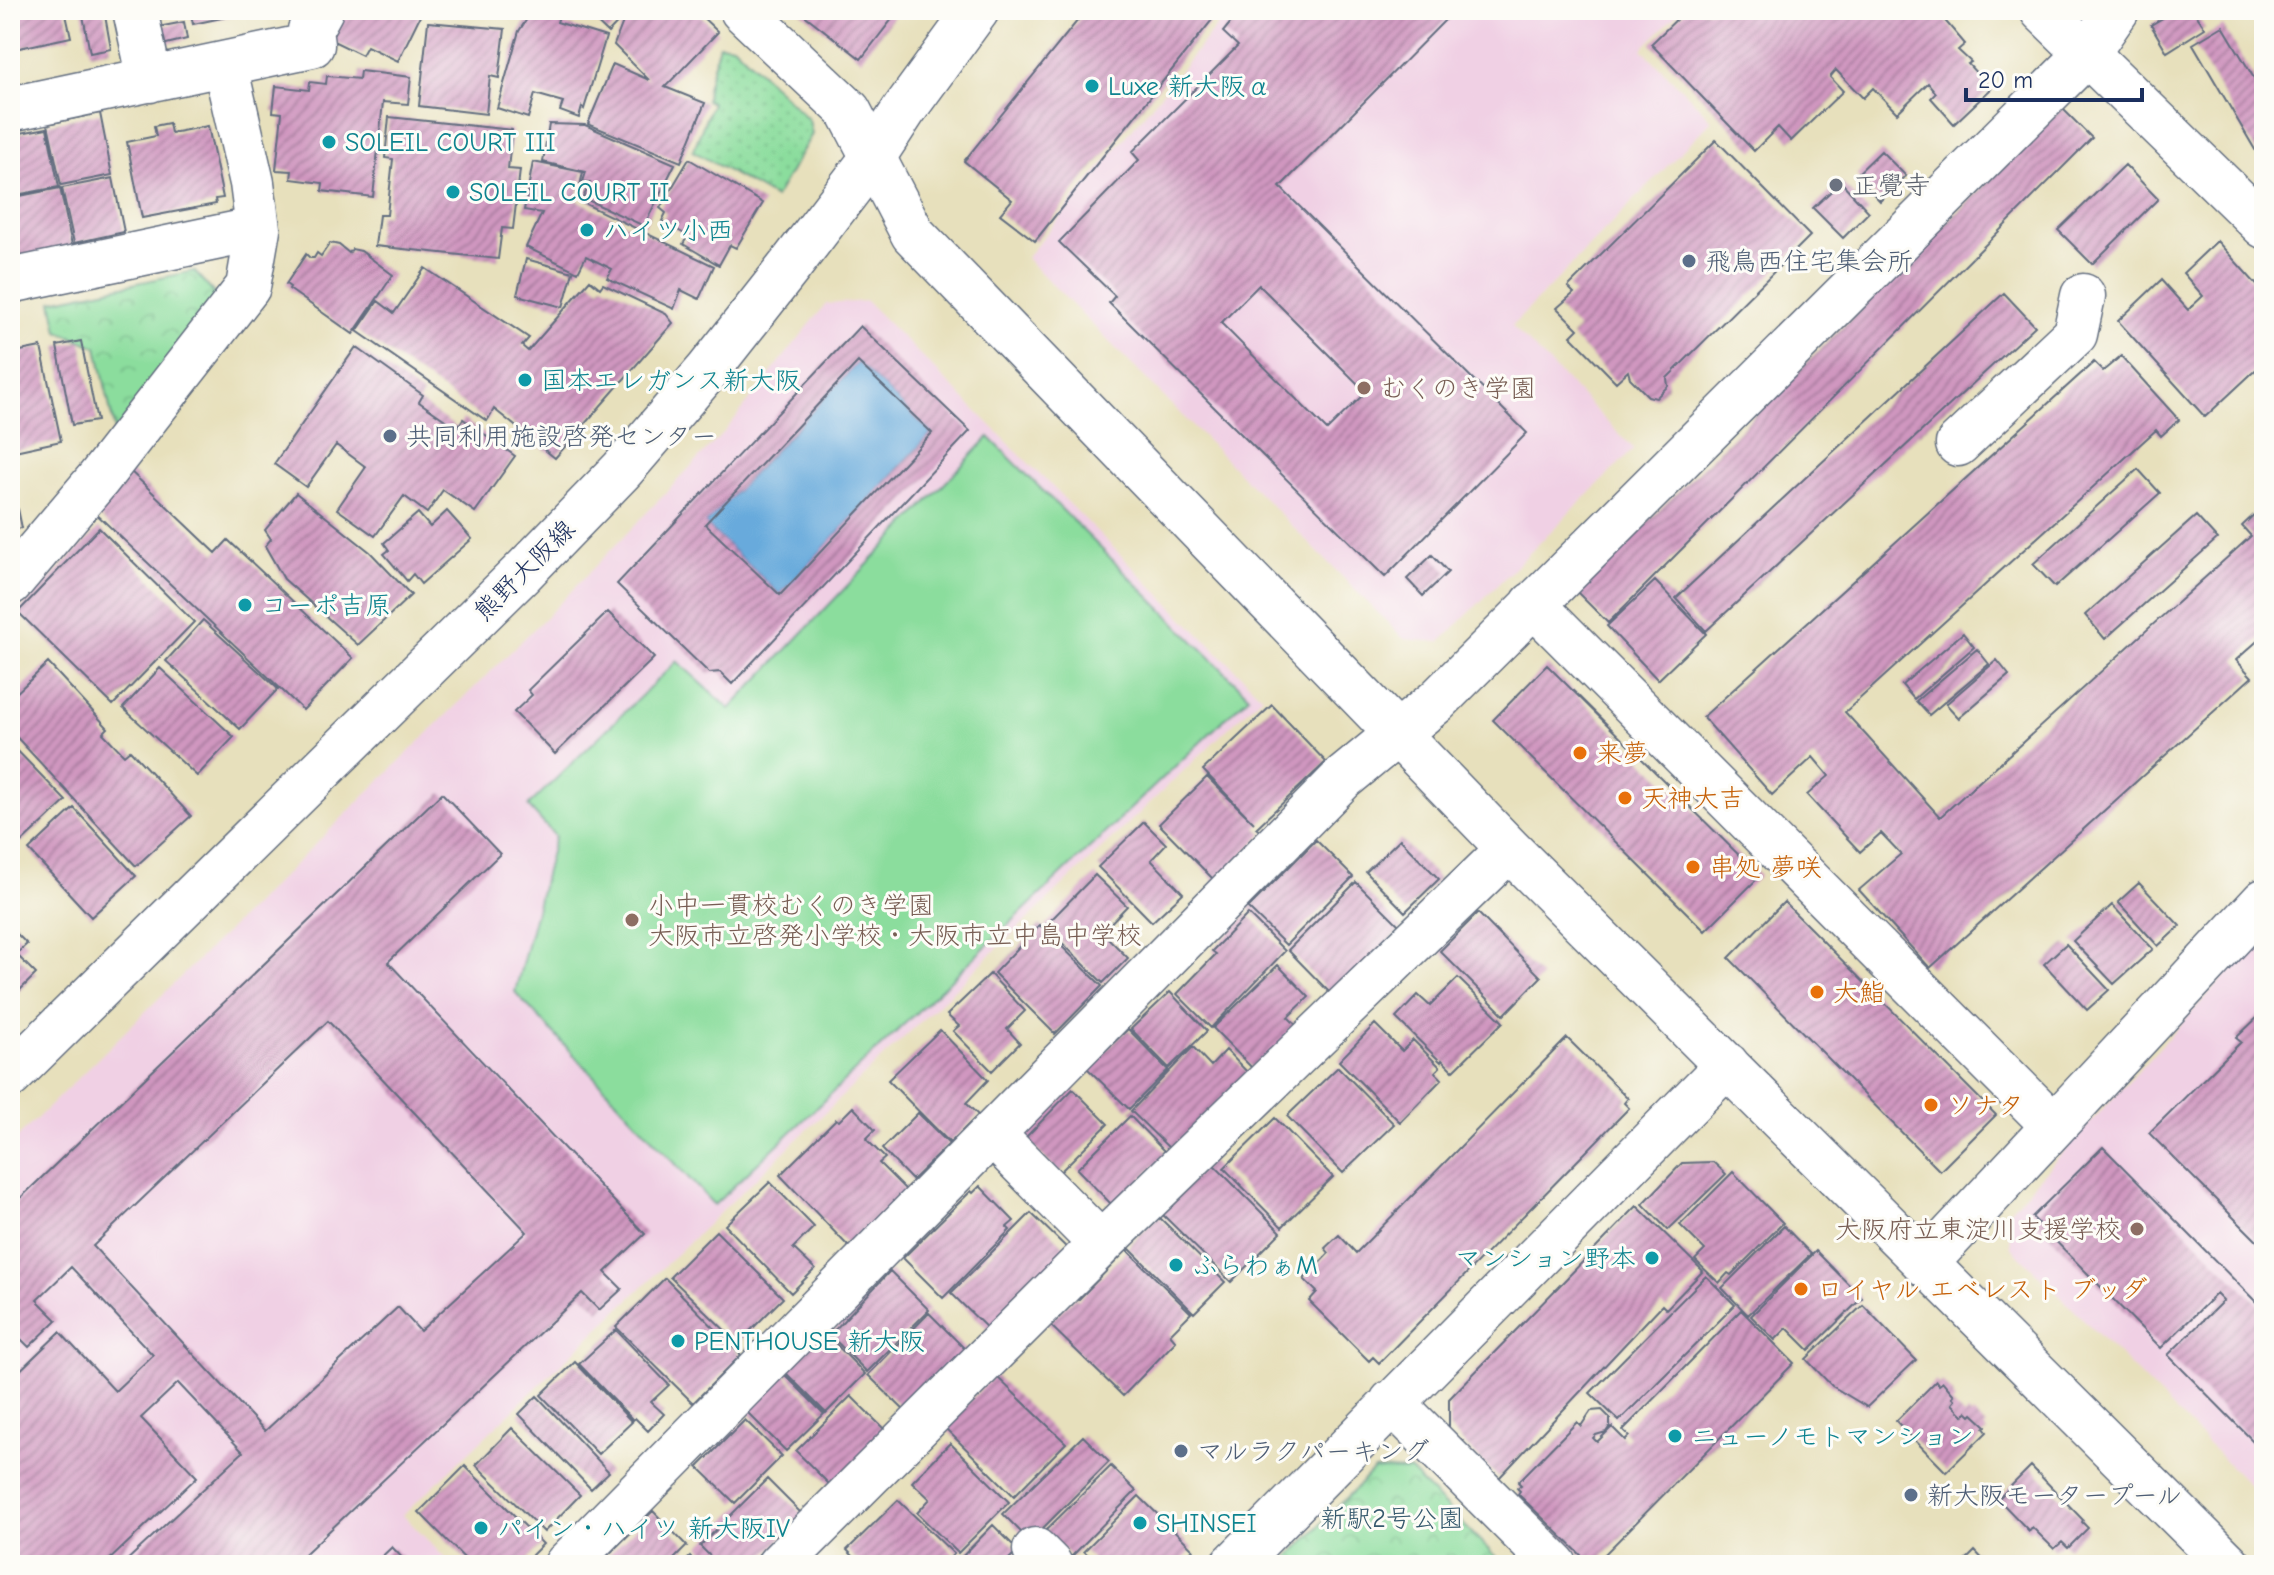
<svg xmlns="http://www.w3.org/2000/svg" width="2274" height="1575" font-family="'Comic Neue','Klee One',sans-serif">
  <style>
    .built { fill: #f0d0e4 }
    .grass { fill: url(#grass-dots); stroke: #53867e; stroke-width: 2 }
    .park { fill: url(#park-crowns); stroke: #53867e; stroke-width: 2 }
    .pitch { fill: #8bdd9d; stroke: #53867e; stroke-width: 2 }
    .water { fill: #67aadc; stroke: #416c9d; stroke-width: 2 }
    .building { fill: url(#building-hatch); fill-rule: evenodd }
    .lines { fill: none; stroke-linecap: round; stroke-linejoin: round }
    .minor-casing { stroke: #626d7f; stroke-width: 47 }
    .major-casing { stroke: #626d7f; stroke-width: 47 }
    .minor { stroke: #fff; stroke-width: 44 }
    .major { stroke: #fff; stroke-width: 44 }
    .culture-dot { fill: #0f9aa8; stroke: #fdfcf7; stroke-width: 3 }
    .worship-dot { fill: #6b7280; stroke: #fdfcf7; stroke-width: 3 }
    .service-dot { fill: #5c6f8a; stroke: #fdfcf7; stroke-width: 3 }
    .education-dot { fill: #8d6e63; stroke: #fdfcf7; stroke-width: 3 }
    .food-dot { fill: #e8710a; stroke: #fdfcf7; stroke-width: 3 }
    .labels { text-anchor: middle; stroke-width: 6; stroke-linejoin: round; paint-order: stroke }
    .culture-label { font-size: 26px; fill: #0d838f; stroke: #fdfcf7; text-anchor: start }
    .worship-label { font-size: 26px; fill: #5b616d; stroke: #fdfcf7; text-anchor: start }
    .service-label { font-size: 26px; fill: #4e5e75; stroke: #fdfcf7; text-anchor: start }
    .education-label { font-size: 26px; fill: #785e54; stroke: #fdfcf7; text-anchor: start }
    .street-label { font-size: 26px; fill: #1b2f5e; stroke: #fdfcf7 }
    .food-label { font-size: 26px; fill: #c56008; stroke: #fdfcf7; text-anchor: start }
    .park-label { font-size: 26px; fill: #375a6e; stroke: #fdfcf7 }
  </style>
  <defs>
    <pattern id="grass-dots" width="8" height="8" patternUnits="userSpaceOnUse" patternTransform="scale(2)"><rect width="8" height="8" fill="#8bdd9d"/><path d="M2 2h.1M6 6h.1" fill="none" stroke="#77be8a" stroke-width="1.8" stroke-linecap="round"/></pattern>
    <pattern id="park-crowns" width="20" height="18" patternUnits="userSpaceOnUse" patternTransform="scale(2)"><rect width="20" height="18" fill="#8bdd9d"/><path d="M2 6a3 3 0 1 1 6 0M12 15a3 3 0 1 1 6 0" fill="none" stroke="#77be8a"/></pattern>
    <pattern id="building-hatch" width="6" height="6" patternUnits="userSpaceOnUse" patternTransform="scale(2)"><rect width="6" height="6" fill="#d097c0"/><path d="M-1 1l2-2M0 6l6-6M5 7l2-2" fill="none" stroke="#a87c9f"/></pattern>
  </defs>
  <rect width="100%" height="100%" fill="#fdfcf7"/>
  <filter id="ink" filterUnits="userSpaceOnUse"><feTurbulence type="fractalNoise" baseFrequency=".0125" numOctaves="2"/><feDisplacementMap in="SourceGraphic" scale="16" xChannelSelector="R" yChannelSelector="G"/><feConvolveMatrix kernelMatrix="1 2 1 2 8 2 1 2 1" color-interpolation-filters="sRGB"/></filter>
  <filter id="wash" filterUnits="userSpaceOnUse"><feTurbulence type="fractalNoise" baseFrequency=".006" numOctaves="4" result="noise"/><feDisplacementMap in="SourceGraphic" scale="32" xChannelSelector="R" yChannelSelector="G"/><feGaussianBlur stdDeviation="1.8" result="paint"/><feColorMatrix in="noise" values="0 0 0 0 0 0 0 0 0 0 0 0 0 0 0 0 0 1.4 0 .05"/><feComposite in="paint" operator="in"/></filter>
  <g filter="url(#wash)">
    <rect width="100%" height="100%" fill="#e7e0bc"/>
    <path class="built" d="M1230,10H1681L1642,49L1712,120L1512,326L1634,449L1440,642L1404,639L1026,258Z
      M866,301L1262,696L403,1515L452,1565H10V1145L557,606L726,430L826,304Z
      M2264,934V1500L2011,1247L2008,1212Z"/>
    <path class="grass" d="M719,44L734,46L809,120L812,134L775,198L693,151L712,103L706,100L707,88Z"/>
    <path class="park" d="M194,271L220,300L115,432L97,347L58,331L52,301Z
      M1374,1470L1410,1471L1504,1565H1281Z"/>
    <path class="pitch" d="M989,437L1249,696L714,1205L515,992L555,836L528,806L677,661L730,709Z"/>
    <path class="water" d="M858,362L932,433L780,595L705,524Z"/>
    <g id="blocks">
      <path class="building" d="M10,10H65L71,37L10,50Z
        M82,10H104L111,49L90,53Z
        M190,10H255V11L193,24Z
        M338,10H423L398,61L367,46L362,55L325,37Z
        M533,10H561L557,22L606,37L584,109L582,107L579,118L560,111L563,102L535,94L528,118L497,108L519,31Z
        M584,10H695L718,32L665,87L705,103L681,162L588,124L613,64L649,80L614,45L626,14L608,33Z
        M798,10H899L861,59Z
        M1086,10H1220L1035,241L1000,214L1012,200L964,161Z
        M1241,10H1455L1280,187L1527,433L1385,577L1109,303L1115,296L1059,242L1139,160L1132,152L1238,46L1223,32ZM1259,285L1366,392L1327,430L1221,323Z
        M1686,10H1936L1965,44L1958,50L1971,62L1968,64L1991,89L1954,124L1931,98L1936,93L1928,83L1897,113L1873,88L1863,98L1836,70L1830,77L1843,91L1791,141L1778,127L1754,151L1651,44Z
        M2176,10H2193L2205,28L2167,52L2151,25Z
        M2255,10H2264V24Z
        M184,22L187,39L162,45L158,27Z
        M428,22L505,29L499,78L490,76L486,114L419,106Z
        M2223,26L2264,95V165L2193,44Z
        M360,71L411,77L408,104L383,102L373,197L322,191L323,183L291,179L292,171L276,170L282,113L273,112L276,86L309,90L310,82L326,84L327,76L359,79Z
        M2062,108L2092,138L1608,623L1577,592Z
        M100,113L112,175L61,185L48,124Z
        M389,117L512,130L508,169L520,170L513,229L502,228L498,259L375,246L379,215H387L393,159L385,158Z
        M169,123L171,133L208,126L223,198L215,199L216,204L142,218L127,142L156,136L154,126Z
        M549,124L585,125L675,164L644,226L583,198L590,183L583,182L586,172L543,162Z
        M47,128L59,187L10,196V135Z
        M1716,140L1810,236L1667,378L1668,386L1656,398L1648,396L1630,378L1628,371L1616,382L1571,336L1578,329L1557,308L1574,293L1568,287Z
        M1881,151L1906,176L1880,201L1856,175Z
        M689,159L763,203L736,248L730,245L719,265L683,244L688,236L662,221L666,213L660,208Z
        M533,162L583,172L577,200L714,266L699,299L681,290L674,309L607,278L612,269L586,256L578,272L526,247L542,213L524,210Z
        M2125,165L2158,199L2092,264L2058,230Z
        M113,178L124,232L74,243L62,188Z
        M1841,182L1869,212L1843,238L1813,208Z
        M60,188L73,250L21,260L10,198Z
        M10,226L18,258L10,259Z
        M2217,241L2264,293V362L2205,417L2118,321L2161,280L2188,310L2203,296L2183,273Z
        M330,243L339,245L349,253L352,249L361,251L393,275L353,334L289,289L290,287L286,284L306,254L310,258H314L317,253L321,256Z
        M526,259L573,272L563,307L517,295Z
        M425,268L529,338L522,346L528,351L590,280L600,288L603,284L666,314L673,323L555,458L494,409L487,421L357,331L378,301L394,313Z
        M2004,293L2035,326L1706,631L1676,598Z
        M860,326L970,431L732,684L720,672L709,673L617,584ZM858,362L932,433L780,595L705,524Z
        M81,341L97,421L72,425L57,346Z
        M41,347L61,441L10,452V353Z
        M356,347L423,395L419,402L457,428L463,419L515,456L475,512L443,490L427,513L404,496L375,536L337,509L366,467L336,445L306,487L274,464Z
        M2121,356L2179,420L2161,436L2156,430L1845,712L1940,817L2251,536L2242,526L2259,510L2264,515V635L2236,660L2252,677L1930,968L1859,890L1901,854L1881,833L1860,852L1807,795L1829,776L1813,757L1772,795L1703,717L2094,362L2103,371Z
        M127,468L216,553L228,540L353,658L303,710L90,508Z
        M2138,469L2160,493L2055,587L2033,564Z
        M296,493L370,552L411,595L358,645L284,579L265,546L271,539L265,530Z
        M18,509L22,528L10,530V510Z
        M447,511L472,539L421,584L413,574L407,581L384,554L389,550L384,543L418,513L430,527Z
        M2196,516L2217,539L2105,639L2085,615Z
        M99,528L194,622L113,705L18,612Z
        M1432,555L1448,572L1423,596L1407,579Z
        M1655,581L1706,634L1658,680L1607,626Z
        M608,612L654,658L555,754L514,712L532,695L528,690Z
        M203,620L278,689L240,729L166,661Z
        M1963,633L1974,647L1914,699L1902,685Z
        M1977,649L1989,664L1929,715L1916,701Z
        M1997,660L2009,675L1959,718L1946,704Z
        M48,663L108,728L103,733L124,755L130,750L191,816L136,866L10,730V699Z
        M1547,665L1760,876L1705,931L1493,720Z
        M160,668L234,737L197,776L123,708Z
        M1272,705L1326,762L1256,828L1263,834L1215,881L1159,824L1207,777L1254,823L1203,770Z
        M10,743L66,801L21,843L10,831Z
        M442,793L500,854L388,962L645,1234L605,1272L622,1289L599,1310L582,1293L293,1565H122L243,1452L178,1383L141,1418L197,1477L104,1565H10V1380L60,1332L115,1391L153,1355L71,1267L37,1300L57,1320L29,1347L10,1328V1208ZM328,1021L527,1232L420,1331L398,1307L265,1431L93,1246Z
        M74,808L136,876L91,917L29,850Z
        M1144,822L1166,844L1151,860L1183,893L1152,922L1098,867Z
        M1400,839L1439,879L1405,912L1366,872Z
        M1316,840L1353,877L1286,945L1248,908Z
        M1095,875L1127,906L1102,932L1128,958L1103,983L1045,926Z
        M1356,882L1402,928L1333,996L1288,950Z
        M2139,883L2180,926L2158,946L2118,902Z
        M1784,902L1996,1115L1940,1171L1729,958Z
        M2112,905L2153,949L2114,984L2073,941Z
        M1478,913L1541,977L1504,1015L1440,951Z
        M1248,914L1285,951L1211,1028L1177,994L1216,954L1212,951Z
        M1040,925L1102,986L1055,1034L994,973Z
        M10,927L27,944L16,954L36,974L10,1000Z
        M2066,944L2109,990L2087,1010L2044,964Z
        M1278,965L1309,997L1288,1017L1299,1028L1255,1071L1213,1028Z
        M990,974L1025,1011L1007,1029L1020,1043L992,1071L953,1031L959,1026L947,1015Z
        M1458,978L1503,1022L1453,1071L1442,1060L1441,1062L1396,1018L1418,995L1430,1006Z
        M1170,992L1207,1031L1169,1068L1131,1029Z
        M2264,1011V1248L2149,1133L2241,1042L2236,1038Z
        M1375,1024L1402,1051L1413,1040L1440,1067L1435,1072L1442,1079L1400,1122L1339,1061Z
        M1128,1029L1168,1070L1129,1109L1087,1068Z
        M940,1030L988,1080L966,1103L978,1115L950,1143L888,1080Z
        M1567,1038L1628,1098L1624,1103L1629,1108L1379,1363L1373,1357L1369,1361L1309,1301L1317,1292L1304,1279L1329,1253L1325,1248L1339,1235L1356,1253Z
        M1193,1047L1211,1066L1226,1050L1249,1074L1172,1151L1131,1111Z
        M1338,1067L1394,1124L1343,1173L1287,1116Z
        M1073,1089L1108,1124L1059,1173L1025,1138Z
        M853,1107L875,1130L866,1139L885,1158L879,1163L907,1191L849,1247L780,1175L836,1119L839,1121Z
        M918,1113L949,1144L912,1180L882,1149Z
        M1130,1116L1167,1154L1114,1207L1077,1169Z
        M1275,1118L1333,1177L1282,1227L1224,1168Z
        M2103,1147L2264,1310V1452L2168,1355L2223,1301L2216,1294L2161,1348L2032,1217Z
        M1210,1161L1281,1232L1231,1282L1160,1212Z
        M1713,1162L1726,1174L1668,1230L1643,1204L1682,1163Z
        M1733,1172L1783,1223L1731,1275L1728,1273L1719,1283L1695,1260L1705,1250L1680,1225Z
        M770,1182L814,1227L793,1248L815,1269L791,1293L725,1225Z
        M980,1186L1014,1221L1007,1227L1010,1230L943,1298L903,1258L971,1191L973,1193Z
        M1637,1206L1703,1271L1666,1309L1662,1305L1499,1478L1449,1429V1399Z
        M1031,1213L1068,1249L994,1335L951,1293Z
        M1158,1216L1225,1282L1194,1313L1128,1247Z
        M1784,1226L1811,1254L1748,1315L1722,1288Z
        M716,1231L783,1298L738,1343L670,1277Z
        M1127,1250L1191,1313L1170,1334L1176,1341L1123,1396L1048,1323L1075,1297L1078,1300Z
        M1816,1251L1862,1298L1809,1350L1787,1328L1775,1340L1751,1316Z
        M890,1271L929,1310L867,1372L830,1335Z
        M1706,1276L1735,1305L1619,1421L1590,1393Z
        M665,1278L741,1355L693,1403L616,1327Z
        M1863,1305L1916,1360L1867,1407L1832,1386L1806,1359Z
        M1741,1310L1794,1363L1598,1561L1594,1558L1591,1561L1588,1558L1586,1560L1518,1494L1520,1491L1517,1488L1521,1485L1518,1482L1577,1422L1581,1426L1591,1411L1602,1410L1610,1418V1426L1606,1432L1596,1435L1593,1438L1597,1442L1612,1427L1625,1440L1629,1436L1623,1430Z
        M929,1313L967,1351L906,1412L868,1375Z
        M616,1330L669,1385L651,1402L664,1414L648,1431L635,1418L633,1420L579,1364Z
        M824,1332L865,1374L826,1413L784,1371Z
        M575,1362L632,1422L598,1454L541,1395Z
        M783,1373L824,1414L786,1451L746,1411Z
        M995,1375L1066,1443L1014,1496L944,1427Z
        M1936,1381L1939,1385L1943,1382L1954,1395L1952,1397L1955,1400L1952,1404L1964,1416L1967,1412L1971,1416L1973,1414L1986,1426L1984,1428L1987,1432L1946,1472L1896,1421Z
        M537,1396L609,1472L591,1489L519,1414Z
        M851,1396L887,1432L832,1487L796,1451Z
        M745,1420L782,1456L735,1503L698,1467Z
        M512,1428L580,1495L544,1532L476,1465Z
        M1083,1436L1109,1462L1030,1541L1003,1514Z
        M950,1443L1009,1502L958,1553L917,1513L930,1499L912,1482Z
        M465,1466L543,1544L522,1565H471L419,1512Z
        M1111,1466L1136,1491L1071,1557L1045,1531Z
        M2031,1466L2083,1520L2082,1522L2088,1528L2068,1548L2062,1542L2054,1549L2032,1527L2029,1531L1998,1499Z
        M767,1479L804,1516L755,1565H719L700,1546Z
        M1139,1496L1193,1549L1178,1565H1098L1084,1551Z
        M898,1500L954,1554L943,1565H862L847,1550Z
        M653,1511L687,1546L668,1565H598Z
        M993,1525L1018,1550L1003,1565H954Z
        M392,1547L409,1565H373Z
        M1975,1551L1988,1565H1961Z
        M690,1557L698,1565H682Z"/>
    </g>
  </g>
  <g filter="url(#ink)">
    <use href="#blocks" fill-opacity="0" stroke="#626d7f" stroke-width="2"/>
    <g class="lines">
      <defs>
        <path id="minor" d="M135,10L150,80
          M742,10L849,111L913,234L1509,849L2229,1565
          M2042,10L2264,226
          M10,109L312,45L310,30L321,10
          M10,281L258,229
          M1958,444L2075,334L2083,296
          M10,583L99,478L248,287L258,229L252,183L225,65
          M1533,604L2054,1126
          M992,1134L1101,1244
          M1925,1264L2264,901
          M1392,1402L1555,1565
          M1035,1550L1050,1565
          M566,1565L1342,779L1437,701L1456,682L2086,55L2117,10
          M779,1565L1101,1244L1509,849
          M1233,1565L1727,1065"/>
        <path id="major" d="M10,1076L523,572L622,470L708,370L790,266L872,159L904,110L977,10"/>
      </defs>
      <use href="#minor" class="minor-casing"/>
      <use href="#major" class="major-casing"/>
      <use href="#minor" class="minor"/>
      <use href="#major" class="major"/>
    </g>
  </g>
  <g class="culture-dot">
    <circle cx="1092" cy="86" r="8"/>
    <circle cx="329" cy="142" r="8"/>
    <circle cx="453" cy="192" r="8"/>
    <circle cx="587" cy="230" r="8"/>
    <circle cx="525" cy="380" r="8"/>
    <circle cx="245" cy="605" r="8"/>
    <circle cx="1652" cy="1258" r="8"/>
    <circle cx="1176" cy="1265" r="8"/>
    <circle cx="678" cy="1341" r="8"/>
    <circle cx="1675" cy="1436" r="8"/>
    <circle cx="1140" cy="1523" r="8"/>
    <circle cx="481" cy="1528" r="8"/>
  </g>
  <circle class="worship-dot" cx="1836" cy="185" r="8"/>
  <g class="service-dot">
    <circle cx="1689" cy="261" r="8"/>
    <circle cx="390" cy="436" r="8"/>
    <circle cx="1181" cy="1451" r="8"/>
    <circle cx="1911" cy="1495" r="8"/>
  </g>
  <g class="education-dot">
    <circle cx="1364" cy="388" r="8"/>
    <circle cx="632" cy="920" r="8"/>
    <circle cx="2137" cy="1229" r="8"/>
  </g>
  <g class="food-dot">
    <circle cx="1580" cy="753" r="8"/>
    <circle cx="1625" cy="798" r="8"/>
    <circle cx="1693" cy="867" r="8"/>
    <circle cx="1817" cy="992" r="8"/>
    <circle cx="1931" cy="1105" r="8"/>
    <circle cx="1801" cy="1289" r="8"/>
  </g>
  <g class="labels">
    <g class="culture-label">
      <text x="1108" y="95">Luxe 新大阪α</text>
      <text x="345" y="151">SOLEIL COURT III</text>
      <text x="469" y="201">SOLEIL COURT II</text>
      <text x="603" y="239">ハイツ小西</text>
      <text x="541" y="389">国本エレガンス新大阪</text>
      <text x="261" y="614">コーポ吉原</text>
      <text x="1636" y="1267" text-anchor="end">マンション野本</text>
      <text x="1192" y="1274">ふらわぁM</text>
      <text x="694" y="1350">PENTHOUSE 新大阪</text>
      <text x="1691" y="1445">ニューノモトマンション</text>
      <text x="1156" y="1532">SHINSEI</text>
      <text x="497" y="1537">パイン・ハイツ 新大阪IV</text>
    </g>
    <g class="worship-label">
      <text x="1852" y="194">正覺寺</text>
    </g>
    <g class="service-label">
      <text x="1705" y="270">飛鳥西住宅集会所</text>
      <text x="406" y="445">共同利用施設啓発センター</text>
      <text x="1197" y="1460">マルラクパーキング</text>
      <text x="1927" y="1504">新大阪モータープール</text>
    </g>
    <g class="education-label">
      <text x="1380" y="397">むくのき学園</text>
      <text x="648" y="914">小中一貫校むくのき学園<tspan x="648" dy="30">大阪市立啓発小学校・大阪市立中島中学校</tspan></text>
      <text x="2121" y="1238" text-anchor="end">大阪府立東淀川支援学校</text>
    </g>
    <g class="street-label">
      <text transform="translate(524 570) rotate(-45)" y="9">熊野大阪線</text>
    </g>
    <g class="food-label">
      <text x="1596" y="762">来夢</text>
      <text x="1641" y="807">天神大吉</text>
      <text x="1709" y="876">串処 夢咲</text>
      <text x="1833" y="1001">大鮨</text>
      <text x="1947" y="1114">ソナタ</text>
      <text x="1817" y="1298">ロイヤル エベレスト ブッダ</text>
    </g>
    <g class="park-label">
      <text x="1392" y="1527">新駅2号公園</text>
    </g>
  </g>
  <rect width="2274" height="1575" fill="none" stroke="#fdfcf7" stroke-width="40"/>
  <path d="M1966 88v12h176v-12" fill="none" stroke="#1b2f5e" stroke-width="4"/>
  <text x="1978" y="88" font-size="24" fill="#1b2f5e" stroke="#fdfcf7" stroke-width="6" paint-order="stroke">20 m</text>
</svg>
